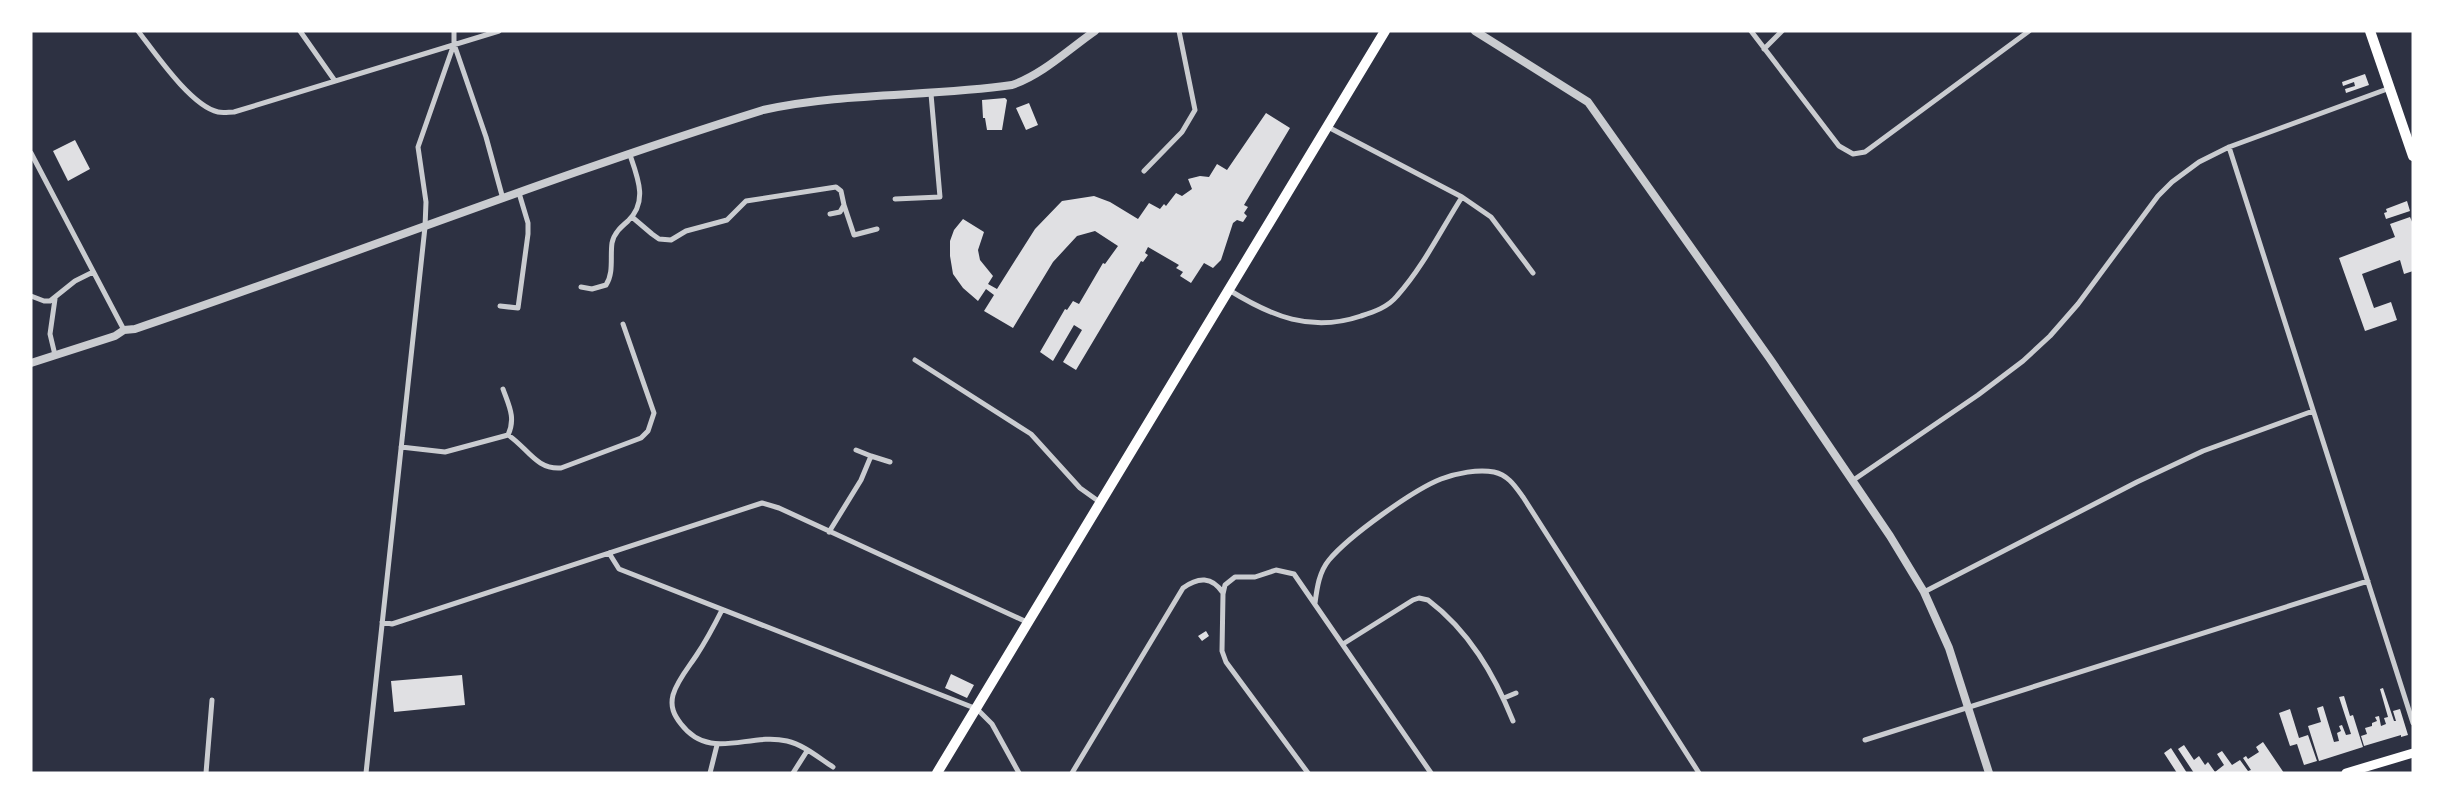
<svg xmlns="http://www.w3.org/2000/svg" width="2444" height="804" font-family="'Roboto Condensed',sans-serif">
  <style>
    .building { fill: #e0e0e3 }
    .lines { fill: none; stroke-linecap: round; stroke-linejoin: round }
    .minor { stroke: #caccd0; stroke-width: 5 }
    .tertiary { stroke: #caccd0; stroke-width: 8 }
    .secondary { stroke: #fff; stroke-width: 9 }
    .primary { stroke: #fff; stroke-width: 10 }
    .trunk { stroke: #fff; stroke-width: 10 }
  </style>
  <rect width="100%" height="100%" fill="#2d3142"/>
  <path class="building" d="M2365,74L2369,85L2346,93L2345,89L2355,86L2354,82L2343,86L2342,82Z
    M1005,98L1007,100L1002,130H987L985,118H983L982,100Z
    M1029,103L1038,125L1026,130L1016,108Z
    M1266,113L1290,128L1244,205L1248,207L1244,213L1247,216L1243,222L1237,220L1233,223L1221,260L1213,268L1204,263L1191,283L1180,276L1183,272L1176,268L1179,265L1148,247L1145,253L1148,255L1143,262L1141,261L1076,370L1063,362L1082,330L1074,325L1053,361L1040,352L1065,309L1067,310L1073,301L1079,304L1103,263L1105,264L1118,246L1095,231L1077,236L1053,262L1013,328L984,311L994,295L986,289L978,301L963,288L953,274L950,256V241L954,230L963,219L984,232L978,250L980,260L993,276L988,284L997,289L1035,229L1062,201L1094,196L1110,202L1138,219L1149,203L1160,209L1164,204L1166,206L1176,193L1182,196L1192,189L1188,179L1200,176L1209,177L1217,164L1227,170Z
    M75,140L90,169L68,181L53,151Z
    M2407,201L2410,211L2386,219L2384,213L2387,212L2386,209Z
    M2410,217L2413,224V271L2404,274L2400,260L2362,274L2374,308L2391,302L2397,320L2365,331L2339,258L2395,237L2390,224Z
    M1206,631L1209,636L1202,641L1198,636Z
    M951,674L974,685L967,698L945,688Z
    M462,675L465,705L394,712L391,681Z
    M2383,688L2394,721H2396L2393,711L2400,709L2408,735L2401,737V735L2364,746L2361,736L2367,734L2365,728L2372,726V723L2377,721L2375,717L2379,716L2381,726L2386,724L2384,718L2388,717L2380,689Z
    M2344,696L2350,716L2353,715L2363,747L2319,761L2308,726L2321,722L2317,708L2323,706L2334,742L2339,741L2337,733L2341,731L2339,726L2342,725L2346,735L2351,734L2339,697Z
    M2290,709L2299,738L2308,735L2317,761L2304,765L2297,744L2290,746L2279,713Z
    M2263,742L2284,773H2194L2178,749L2184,745L2194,760L2199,756L2205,765L2208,762L2215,772L2224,765L2217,754L2222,751L2232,765L2240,760L2248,771L2251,770L2243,758L2246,756L2248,759L2259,752L2256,747Z
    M2171,748L2187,773H2177L2164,753Z"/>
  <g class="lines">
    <path class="minor" d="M138,31C155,53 191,106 218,112C223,113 229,112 234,112L499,31
      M300,31L335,81
      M454,31V44L486,137L503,199
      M1751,31L1839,146L1853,154L1865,152L2029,31
      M1764,49L1782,31
      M2229,147L2413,723
      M31,153L124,330
      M1144,171L1182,132L1195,110L1179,31
      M1462,197L1491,217L1533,273
      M895,199L940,197L931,94
      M844,205L854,235L877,229
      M632,217L652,234L659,239L671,240L686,231L727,220L746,201L836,187L841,191L844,205L840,212L830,214
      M581,287L592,289L606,285C614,273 610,257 612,243C614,233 621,227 628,221C648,202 638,178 630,155
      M1229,290C1271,316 1311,333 1361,316C1374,312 1388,307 1397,296C1423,267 1441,230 1462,197L1328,127
      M31,296L44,301H50L75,281L93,272
      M500,306L518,308L528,234V223L519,193
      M55,355L50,334L55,299
      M915,360L1031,434L1080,488L1101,503
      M503,389C509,406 516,418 508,435
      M401,447L445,452L508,435C527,447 536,470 561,468L641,438L648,431L654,413L623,324
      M871,456L890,462
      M1852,481L1978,395L2023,361L2050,336L2078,304L2158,196L2172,182L2199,162L2229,147L2390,88
      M829,532L861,480L871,456L856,450
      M609,553L619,569L977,709L992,724L1019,773
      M1924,592L2137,482L2203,451L2313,411
      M1315,603C1317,588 1319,572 1329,560C1349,536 1413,490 1441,479C1457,473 1478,469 1494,472C1508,475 1515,486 1523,497L1699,773
      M722,610C714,626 706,641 696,656C688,668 677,681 673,695C670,707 674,715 681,724C710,762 748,732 787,741C804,745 819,758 833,767
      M382,622L392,624L762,503L779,508L1029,623
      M1343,644L1413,600L1419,598L1428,600C1469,631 1494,674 1513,721
      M1504,698L1516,693
      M1865,740L2368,581
      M206,773L212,700
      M366,773L425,227L426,202L418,147L454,44
      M710,773L717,745
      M793,773L807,751
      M1072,773L1183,588C1198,577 1212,576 1223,593
      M1308,773L1226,662L1222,651L1223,594L1225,585L1235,577H1255L1276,570L1294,574L1431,773"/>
    <path class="tertiary" d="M1475,31L1588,102L1770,359L1890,536L1924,592L1949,648L1989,773
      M31,363L115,336L124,330L135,329C345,258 551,176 763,110C844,92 929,97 1012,85C1042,75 1069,49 1095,31"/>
    <path class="secondary" d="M2346,773L2413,753"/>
    <path class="primary" d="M2370,31L2413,156"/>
    <path class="trunk" d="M937,773L1385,31"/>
  </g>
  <rect width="2444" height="804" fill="none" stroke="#ffffff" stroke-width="65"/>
</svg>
